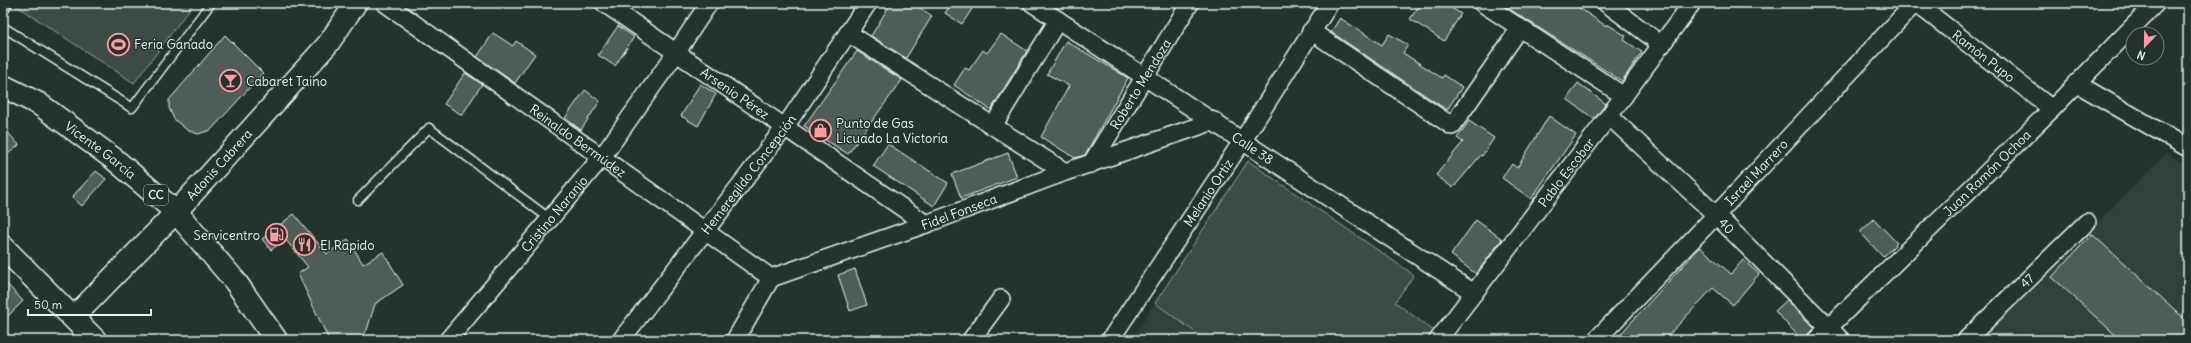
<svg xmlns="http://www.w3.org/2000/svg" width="2191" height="343" font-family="Delius,sans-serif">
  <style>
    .built { fill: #333f3a }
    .green { fill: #3e4b47; stroke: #939ea0 }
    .building { fill: #505c59; stroke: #e8f1f8 }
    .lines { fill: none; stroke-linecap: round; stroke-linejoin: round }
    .service-casing { stroke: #e8f1f8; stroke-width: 11 }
    .minor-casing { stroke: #e8f1f8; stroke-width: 20 }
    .tertiary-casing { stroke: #e8f1f8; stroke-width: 24 }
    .primary-casing { stroke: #e8f1f8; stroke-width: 25 }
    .service { stroke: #26332d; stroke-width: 8 }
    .minor { stroke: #26332d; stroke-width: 17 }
    .tertiary { stroke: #26332d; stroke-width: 21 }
    .primary { stroke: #26332d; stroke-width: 22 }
    .labels { text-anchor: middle; stroke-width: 3; stroke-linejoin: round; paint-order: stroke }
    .shield { fill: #26332d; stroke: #aeb8bb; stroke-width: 1 }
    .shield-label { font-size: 12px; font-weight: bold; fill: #e8f1f8 }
    .poi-label { font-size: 13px; fill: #e8f1f8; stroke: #26332d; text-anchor: start }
    .street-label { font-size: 13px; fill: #e8f1f8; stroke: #26332d }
  </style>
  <rect width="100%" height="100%" fill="#26332d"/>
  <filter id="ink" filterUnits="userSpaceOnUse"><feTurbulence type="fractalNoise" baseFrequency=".025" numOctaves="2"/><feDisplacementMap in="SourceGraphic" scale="8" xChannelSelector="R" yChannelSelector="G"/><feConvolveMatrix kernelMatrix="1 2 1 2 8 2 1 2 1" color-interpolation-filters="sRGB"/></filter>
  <g filter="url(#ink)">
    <path class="built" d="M2167,153L2188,166V340H1980Z
      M1155,303L1206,340H1131Z"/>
    <path class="green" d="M16,3H194L134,83L15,5Z
      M1248,161L1414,275L1395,302L1435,332L1427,340H1206L1155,303Z"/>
    <path class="building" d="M891,3H913L932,16L906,58L871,36Z
      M952,3H976L962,24L945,13Z
      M1421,3H1444L1461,14L1444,41L1410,19Z
      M1500,3H1572L1606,26L1607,24L1626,36L1624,40L1642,52L1622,81Z
      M1340,18L1382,45L1389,34L1408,45L1403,53L1442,78L1444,75L1462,87L1447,110L1331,32Z
      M618,26L634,37L615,66L598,55Z
      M493,33L513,46L516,41L535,54L515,83L477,57Z
      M1001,34L1027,51L991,110L954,85L965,68L969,70L983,50L987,53Z
      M225,35L263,73L211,130L198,134L187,130L174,119L169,108V100Z
      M1066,41L1128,78L1085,155L1075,158L1041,137L1069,86L1047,74Z
      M857,51L902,80L848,154L804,126Z
      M465,73L482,84L462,115L444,104Z
      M1578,83L1606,104L1594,119L1567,99Z
      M700,84L716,94L698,126L681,116Z
      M585,90L600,101L581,130L565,118Z
      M1549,116L1576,135L1531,199L1502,178L1512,164L1517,168Z
      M1469,121L1494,138L1482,156L1481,155L1453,188L1436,175L1463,142L1457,138Z
      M3,127L19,145L3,158Z
      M888,144L948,183L934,206L873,166Z
      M1008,153L1017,177L961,198L952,174Z
      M96,171L106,179L82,206L72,197Z
      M294,214L327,254L348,239L363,264L383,252L403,285L375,304L367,330L357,340H329L298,274L308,267L285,239L271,250L262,239Z
      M1874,219L1897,243L1883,257L1860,232Z
      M1476,220L1502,239L1476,274L1451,255Z
      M2092,234L2188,322V340H2121L2052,277Z
      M1700,247L1731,274L1743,260L1759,274L1733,305L1713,288L1664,340H1615Z
      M855,269L867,305L850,311L838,275Z
      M3,280L23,301L3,321Z
      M1787,300L1814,328L1802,340L1775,311Z"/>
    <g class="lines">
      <defs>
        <path id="service" d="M3,12L8,3
          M3,27L132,108L211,3
          M358,200L429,128L550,219"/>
        <g id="minor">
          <path id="s1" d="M385,3L771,278"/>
          <path id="s2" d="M604,3L926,224"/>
          <path id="s3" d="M1032,3L1474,293"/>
          <path d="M1482,3L1624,96"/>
          <path d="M1606,3L1662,45"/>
          <path id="s4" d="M1916,3L2052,109"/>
          <path d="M1311,31L1452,126L1520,28"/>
          <path d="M848,33L1065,172"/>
          <path d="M2076,83L2188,148"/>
          <path id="s5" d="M1609,116L1716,215L1841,340"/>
          <path d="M993,126L1058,20"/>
          <path id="s6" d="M1091,164L1190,3"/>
          <path id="s7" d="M448,340L602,157L676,53L709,3"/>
          <path id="s8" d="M621,340L785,127L868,3"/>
          <path id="s9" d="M735,340L771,278L926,224L1065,172L1214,121"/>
          <path d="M971,340L1001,299"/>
          <path id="s10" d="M1110,340L1243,140L1330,3"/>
          <path id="s11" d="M1438,340L1609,116L1692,3"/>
          <path id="s12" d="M1596,340L1716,215L1915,3"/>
          <path id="s13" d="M1816,340L2052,109L2156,3"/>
          <path id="s14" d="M1966,340L2087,222"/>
        </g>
        <g id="tertiary">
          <path id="s15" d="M73,318L176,212L328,44L356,3"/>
        </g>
        <g id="primary">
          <path id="s16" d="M3,86L39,104L114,159L176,212L235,281L276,340"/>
          <path d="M3,247L95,340"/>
        </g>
      </defs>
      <use href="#service" class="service-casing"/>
      <use href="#minor" class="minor-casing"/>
      <use href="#tertiary" class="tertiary-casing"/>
      <use href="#primary" class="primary-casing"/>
      <use href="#service" class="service"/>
      <use href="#minor" class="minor"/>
      <use href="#tertiary" class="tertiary"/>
      <use href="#primary" class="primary"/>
    </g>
  </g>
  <defs>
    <symbol id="stadium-ring" viewBox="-11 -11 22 22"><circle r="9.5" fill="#26332d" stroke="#ff9aa2" stroke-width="1.5"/><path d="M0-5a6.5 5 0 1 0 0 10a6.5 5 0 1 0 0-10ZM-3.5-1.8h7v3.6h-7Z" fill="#ff9aa2"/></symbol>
    <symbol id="bar-ring" viewBox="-11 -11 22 22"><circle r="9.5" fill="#26332d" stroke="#ff9aa2" stroke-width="1.5"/><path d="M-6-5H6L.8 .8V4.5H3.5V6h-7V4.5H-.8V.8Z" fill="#ff9aa2"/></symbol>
    <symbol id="shop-ring" viewBox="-11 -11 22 22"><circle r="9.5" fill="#26332d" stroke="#ff9aa2" stroke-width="1.5"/><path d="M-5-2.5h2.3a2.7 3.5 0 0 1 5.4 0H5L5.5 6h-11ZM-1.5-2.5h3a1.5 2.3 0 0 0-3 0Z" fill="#ff9aa2"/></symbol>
    <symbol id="fuel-ring" viewBox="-11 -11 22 22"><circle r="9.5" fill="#26332d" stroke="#ff9aa2" stroke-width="1.5"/><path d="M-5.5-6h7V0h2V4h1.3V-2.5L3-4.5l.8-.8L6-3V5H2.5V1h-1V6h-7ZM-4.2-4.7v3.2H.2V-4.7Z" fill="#ff9aa2"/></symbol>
    <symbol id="restaurant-ring" viewBox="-11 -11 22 22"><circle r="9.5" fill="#26332d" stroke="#ff9aa2" stroke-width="1.5"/><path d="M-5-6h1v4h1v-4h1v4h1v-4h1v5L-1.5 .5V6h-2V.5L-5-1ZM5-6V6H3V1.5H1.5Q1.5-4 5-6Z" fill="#ff9aa2"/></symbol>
  </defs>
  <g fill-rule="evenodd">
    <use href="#stadium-ring" x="106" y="32" width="25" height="25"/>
    <use href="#bar-ring" x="218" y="68" width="25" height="25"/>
    <use href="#shop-ring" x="808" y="118" width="25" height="25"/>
    <use href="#fuel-ring" x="264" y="222" width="25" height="25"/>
    <use href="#restaurant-ring" x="292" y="232" width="25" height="25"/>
  </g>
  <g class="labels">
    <rect class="shield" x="144" y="185" width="24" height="20" rx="3"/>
    <g class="shield-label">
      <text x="156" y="199">CC</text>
    </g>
    <g class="poi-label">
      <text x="134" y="49">Feria Ganado</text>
      <text x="246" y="86">Cabaret Taino</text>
      <text x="836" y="128">Punto de Gas<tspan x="836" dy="15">Licuado La Victoria</tspan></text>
      <text x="260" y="240" text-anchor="end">Servicentro</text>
      <text x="320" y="250">El Rapido</text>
    </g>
    <g class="street-label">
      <text dy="5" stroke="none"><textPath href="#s4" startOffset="86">Ramón Pupo</textPath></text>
      <text dy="5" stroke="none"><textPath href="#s6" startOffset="94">Roberto Mendoza</textPath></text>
      <text dy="5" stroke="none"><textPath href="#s2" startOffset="159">Arsenio Pérez</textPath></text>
      <text dy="5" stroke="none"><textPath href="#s1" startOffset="237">Reinaldo Bermúdez</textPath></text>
      <text dy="5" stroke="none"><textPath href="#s3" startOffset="264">Calle 38</textPath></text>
      <text dy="5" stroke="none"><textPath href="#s16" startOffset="117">Vicente García</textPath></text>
      <text dy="5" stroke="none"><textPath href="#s15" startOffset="212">Adonis Cabrera</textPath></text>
      <text dy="5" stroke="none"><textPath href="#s11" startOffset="211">Pablo Escobar</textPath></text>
      <text dy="5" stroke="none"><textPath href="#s12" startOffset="232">Israel Marrero</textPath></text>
      <text dy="5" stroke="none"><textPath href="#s13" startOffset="239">Juan Ramón Ochoa</textPath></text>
      <text dy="5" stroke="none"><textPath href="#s8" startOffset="209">Hemeregildo Concepción</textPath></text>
      <text dy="5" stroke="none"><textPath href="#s10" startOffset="177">Melanio Ortiz</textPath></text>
      <text dy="5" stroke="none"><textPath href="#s9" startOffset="271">Fidel Fonseca</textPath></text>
      <text dy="5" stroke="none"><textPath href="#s7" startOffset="165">Cristino Naranjo</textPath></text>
      <text dy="5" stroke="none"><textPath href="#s5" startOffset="161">40</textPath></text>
      <text dy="5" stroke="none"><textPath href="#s14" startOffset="85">47</textPath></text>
    </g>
  </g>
  <rect width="2191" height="343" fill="none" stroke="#26332d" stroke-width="16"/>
  <rect x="8" y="8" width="2175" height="327" fill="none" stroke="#e8f1f8" stroke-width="1.5" filter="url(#ink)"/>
  <g transform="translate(2145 46) rotate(202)"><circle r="19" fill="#26332d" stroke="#747f7e"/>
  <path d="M0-3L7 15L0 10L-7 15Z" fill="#ff9aa2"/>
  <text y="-6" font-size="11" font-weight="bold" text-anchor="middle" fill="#e8f1f8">N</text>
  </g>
  <path d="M28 309v6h123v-6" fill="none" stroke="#e8f1f8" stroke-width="2"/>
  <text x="34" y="309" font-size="12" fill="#e8f1f8" stroke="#26332d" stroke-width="3" paint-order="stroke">50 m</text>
</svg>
